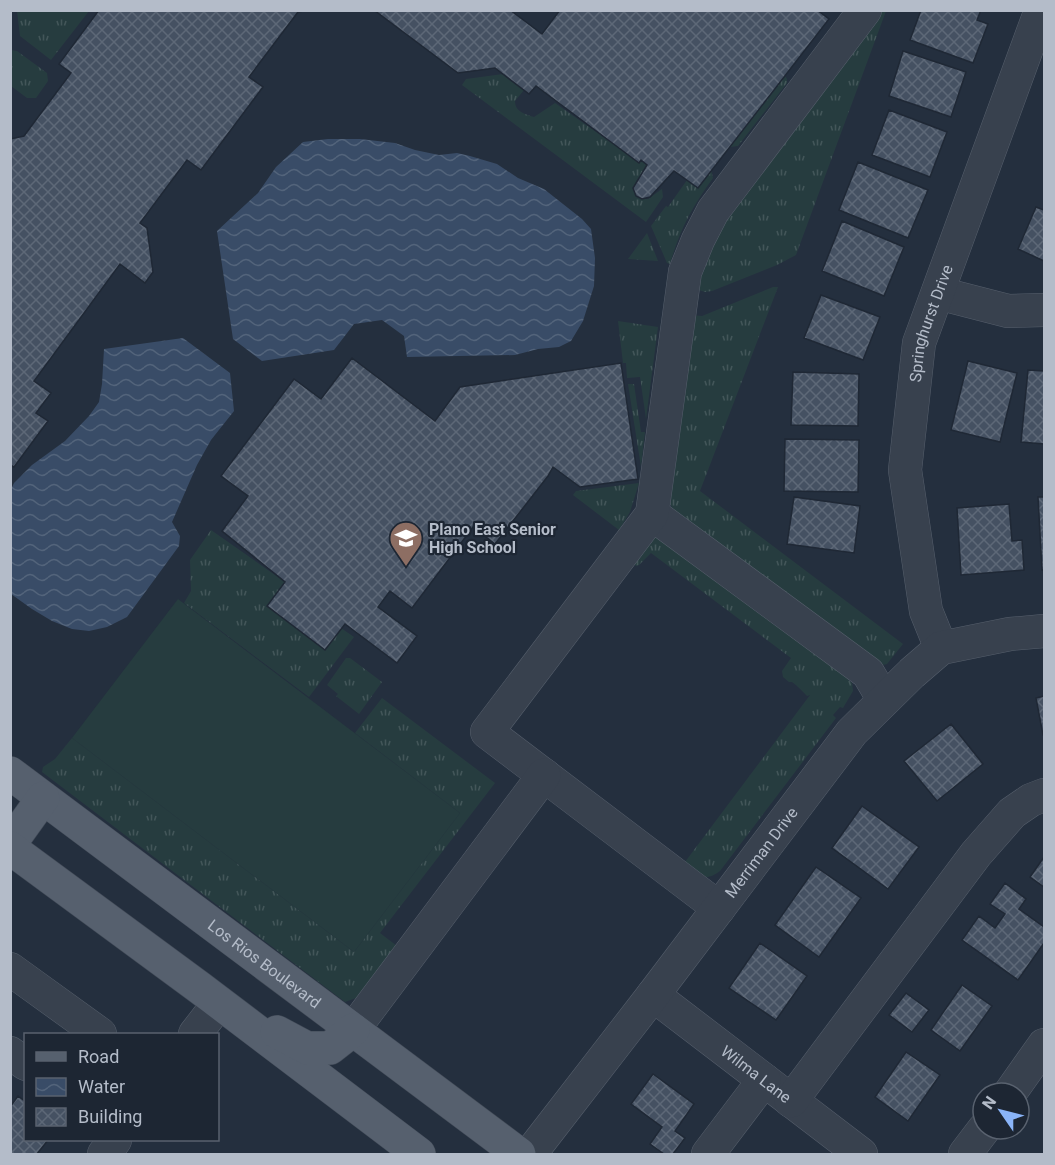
<svg xmlns="http://www.w3.org/2000/svg" width="1055" height="1165" font-family="Roboto,sans-serif">
  <style>
    .grass { fill: url(#grass-tufts) }
    .pitch { fill: #263c3f }
    .water { fill: url(#water-waves) }
    .building { fill: url(#building-cross-hatch); stroke: #1f2835; stroke-width: 1.5 }
    .lines { fill: none; stroke-linecap: round; stroke-linejoin: round }
    .minor-casing { stroke: #565f6c; stroke-width: 34 }
    .major-casing { stroke: #414a57; stroke-width: 34 }
    .minor { stroke: #38414e; stroke-width: 33 }
    .major { stroke: #56606e; stroke-width: 33 }
    .labels { text-anchor: middle; stroke-width: 4.5; stroke-linejoin: round; paint-order: stroke }
    .street-label { font-size: 16px; fill: #b4bcc9; stroke: #1d2633 }
    .poi-label { font-size: 16px; font-weight: bold; fill: #b4bcc9; stroke: #1d2633; text-anchor: start }
  </style>
  <defs>
    <pattern id="grass-tufts" width="24" height="20" patternUnits="userSpaceOnUse" patternTransform="scale(1.5)"><rect width="24" height="20" fill="#263c3f"/><path d="M3 7l-1-3M5 7V3M7 7l1-3M15 17l-1-3M17 17v-4M19 17l1-3" fill="none" stroke="#435659"/></pattern>
    <pattern id="water-waves" width="16" height="10" patternUnits="userSpaceOnUse" patternTransform="scale(1.5)"><rect width="16" height="10" fill="#394c67"/><path d="M0 5q4-4 8 0t8 0" fill="none" stroke="#53647b"/></pattern>
    <pattern id="building-cross-hatch" width="8" height="8" patternUnits="userSpaceOnUse" patternTransform="scale(1.5)"><rect width="8" height="8" fill="#455162"/><path d="M0 0l8 8M0 8l8-8" fill="none" stroke="#5d6877"/></pattern>
  </defs>
  <rect width="100%" height="100%" fill="#242f3e"/>
  <path class="grass" d="M17,11V10L89,11L51,60L20,36Z
    M873,11H886L796,255L777,265L712,291L705,292L693,288L708,242Z
    M11,50L17,51L47,73L48,81L36,98H27L11,86Z
    M503,74L524,90L515,101C515,112 525,114 534,117L555,103L639,162L641,160L647,165C640,177 625,190 642,199H648L662,189L663,197L646,222L462,85L466,79Z
    M785,76L787,79V83L738,146L730,147Z
    M711,169L713,178C692,207 680,229 670,264L667,263L651,226L666,206L668,207L687,180L698,188Z
    M647,233L658,261L628,259Z
    M773,287H778L700,491L903,644L887,664L883,665L874,662L674,511L670,504L690,315L702,316Z
    M618,321L658,327L646,419L640,377L627,378L626,363H623Z
    M628,384H634L641,432H645L641,467Z
    M639,483L630,512L619,530L573,495L576,491Z
    M211,530L285,582L268,606L341,628L354,637L309,697L184,603L191,591L190,560Z
    M654,534L835,668L852,683L853,691L843,708L840,707L833,715L836,718L720,871C704,883 697,875 682,866L810,695L807,696C802,691 798,686 792,682H789L783,677L782,671L791,658L651,553L639,565L636,566L634,563Z
    M346,658H350L382,682L359,714L336,696L338,694L327,685Z
    M382,698L495,783L380,933L397,946L364,990L356,998L345,1002L42,772L43,767L55,759L72,738L354,952L460,813L355,733Z"/>
  <path class="pitch" d="M178,599L460,813L354,952L72,738Z"/>
  <path class="water" d="M328,139H360L395,143L415,150L439,155L457,153L470,156L497,164L518,178L544,189L582,219L591,229L595,258L594,286L583,321L571,341L559,347L538,349L515,355L407,357L404,336L382,320L354,324L334,350L262,361L233,339L217,231L258,193L276,167L303,142Z
    M183,338L230,373L234,411L211,440L197,465L172,522L180,536L179,546L127,617L107,627L89,631L72,629L52,621L32,609L11,594V489L14,483L32,465L65,441L89,416L99,402L102,384L104,349Z"/>
  <path class="building" d="M99,10H309L298,12L249,77L263,87L201,170L187,160L140,223L147,228L153,272L145,283L120,264L34,381L51,393L36,413L48,421L14,467L10,465V139L24,136L71,73L59,64Z
    M374,10H510L542,34L560,10H817L829,19L698,188L674,171L650,197L642,199L636,196L633,188L647,165L641,160L639,163L536,86L529,94L495,68L458,73Z
    M921,10H981L977,20L988,24L973,63L910,40Z
    M903,51L966,72L951,117L889,96Z
    M889,110L947,132L930,177L872,155Z
    M858,162L928,190L908,238L839,210Z
    M1036,207L1044,210V261L1018,249Z
    M842,221L904,247L884,296L822,271Z
    M821,295L880,317L863,360L804,338Z
    M352,358L435,421L460,387L621,363L638,479L580,487L553,467L548,476L495,544L473,527L412,608L390,591L378,607L417,636L397,663L345,624L325,650L267,606L285,582L222,531L248,496L221,476L294,379L321,399Z
    M968,361L1017,373L1000,442L951,430Z
    M1028,370L1044,371V444L1021,442Z
    M793,372L859,374L858,426L791,425Z
    M785,439L859,440L858,492L784,491Z
    M794,497L860,506L854,553L787,544Z
    M1038,497H1044V570H1042Z
    M1009,504L1012,541L1022,540L1024,570L961,575L957,508Z
    M1044,696V735H1043L1036,698Z
    M951,724L983,764L937,801L904,761Z
    M862,806L919,847L888,889L832,848Z
    M1044,857V887L1030,877Z
    M816,867L861,898L819,957L775,925Z
    M1005,883L1026,899L1019,909L1044,927V943L1018,980L962,940L979,916L995,928L1005,914L990,904Z
    M760,943L807,976L776,1020L729,988Z
    M962,985L992,1006L960,1051L931,1030Z
    M906,993L929,1010L912,1032L889,1015Z
    M906,1052L940,1075L908,1121L875,1097Z
    M653,1074L694,1104L675,1131L685,1138L673,1154H664L650,1144L662,1127L631,1104Z
    M18,1096L26,1102V1140H48L37,1154H10V1107Z"/>
  <g class="lines">
    <defs>
      <g id="minor">
        <path d="M938,293L1008,311L1044,310"/>
        <path d="M652,514L868,673L884,700"/>
        <path id="s1" d="M941,648L926,611L905,470L919,343L1041,10"/>
        <path d="M719,908L487,732L652,514L685,272L698,240L713,211L865,10"/>
        <path d="M10,969L100,1034"/>
        <path id="s2" d="M653,995L861,1154"/>
        <path d="M353,1030L544,775"/>
        <path d="M195,1034L219,1003"/>
        <path d="M10,1053L26,1064"/>
        <path d="M1010,1093L1044,1045"/>
        <path d="M791,1101L976,854L1012,813L1031,800L1044,795"/>
        <path d="M104,1154L115,1140"/>
        <path id="s3" d="M530,1154L653,995L852,732L912,673L941,648L1010,634L1044,631"/>
        <path d="M708,1154L764,1080"/>
        <path d="M965,1154L984,1129"/>
      </g>
      <g id="major">
        <path id="s4" d="M10,773L519,1154"/>
        <path d="M10,844L43,798"/>
        <path d="M10,848L200,988L419,1154"/>
        <path d="M277,1032L307,1048H330L353,1030"/>
      </g>
    </defs>
    <use href="#minor" class="minor-casing"/>
    <use href="#major" class="major-casing"/>
    <use href="#minor" class="minor"/>
    <use href="#major" class="major"/>
  </g>
  <defs>
    <symbol id="school-pin" viewBox="-11 -11 22 30"><path d="M0 17L-7.5 6A9.5 9.5 0 1 1 7.5 6Z" fill="#8d6e63" stroke="#1d2633"/><path d="M0-5L7-2L0 1L-7-2ZM-4 1L0 2.5L4 1V4Q0 6-4 4Z" fill="#fff"/></symbol>
  </defs>
  <g fill-rule="evenodd">
    <use href="#school-pin" x="387" y="519" width="38" height="52"/>
  </g>
  <g class="labels">
    <g class="street-label">
      <text dy="6" stroke="none"><textPath href="#s1" startOffset="332">Springhurst Drive</textPath></text>
      <text dy="6" stroke="none"><textPath href="#s3" startOffset="380">Merriman Drive</textPath></text>
      <text dy="6" stroke="none"><textPath href="#s4" startOffset="318">Los Rios Boulevard</textPath></text>
      <text dy="6" stroke="none"><textPath href="#s2" startOffset="130">Wilma Lane</textPath></text>
    </g>
    <g class="poi-label">
      <text x="429" y="535">Plano East Senior<tspan x="429" dy="18">High School</tspan></text>
    </g>
  </g>
  <rect width="1055" height="1165" fill="none" stroke="#b4bcc9" stroke-width="24"/>
  <rect x="24" y="1033" width="195" height="108" fill="#1d2633" stroke="#59626f" stroke-width="1.5"/>
  <rect x="36" y="1052" width="30" height="9" fill="#56606e" stroke="#59626f" stroke-width="1.5"/>
  <text x="78" y="1063" font-size="18" fill="#b4bcc9">Road</text>
  <rect x="36" y="1078" width="30" height="18" fill="url(#water-waves)" stroke="#59626f" stroke-width="1.5"/>
  <text x="78" y="1093" font-size="18" fill="#b4bcc9">Water</text>
  <rect x="36" y="1108" width="30" height="18" fill="url(#building-cross-hatch)" stroke="#59626f" stroke-width="1.5"/>
  <text x="78" y="1123" font-size="18" fill="#b4bcc9">Building</text>
  <g transform="translate(1001 1111) rotate(305)"><circle r="28" fill="#1d2633" stroke="#59626f" stroke-width="1.5"/>
  <path d="M0-4.5L10 22L0 15L-10 22Z" fill="#8ab4f8"/>
  <text y="-9" font-size="16" font-weight="bold" text-anchor="middle" fill="#b4bcc9">N</text>
  </g>
</svg>
